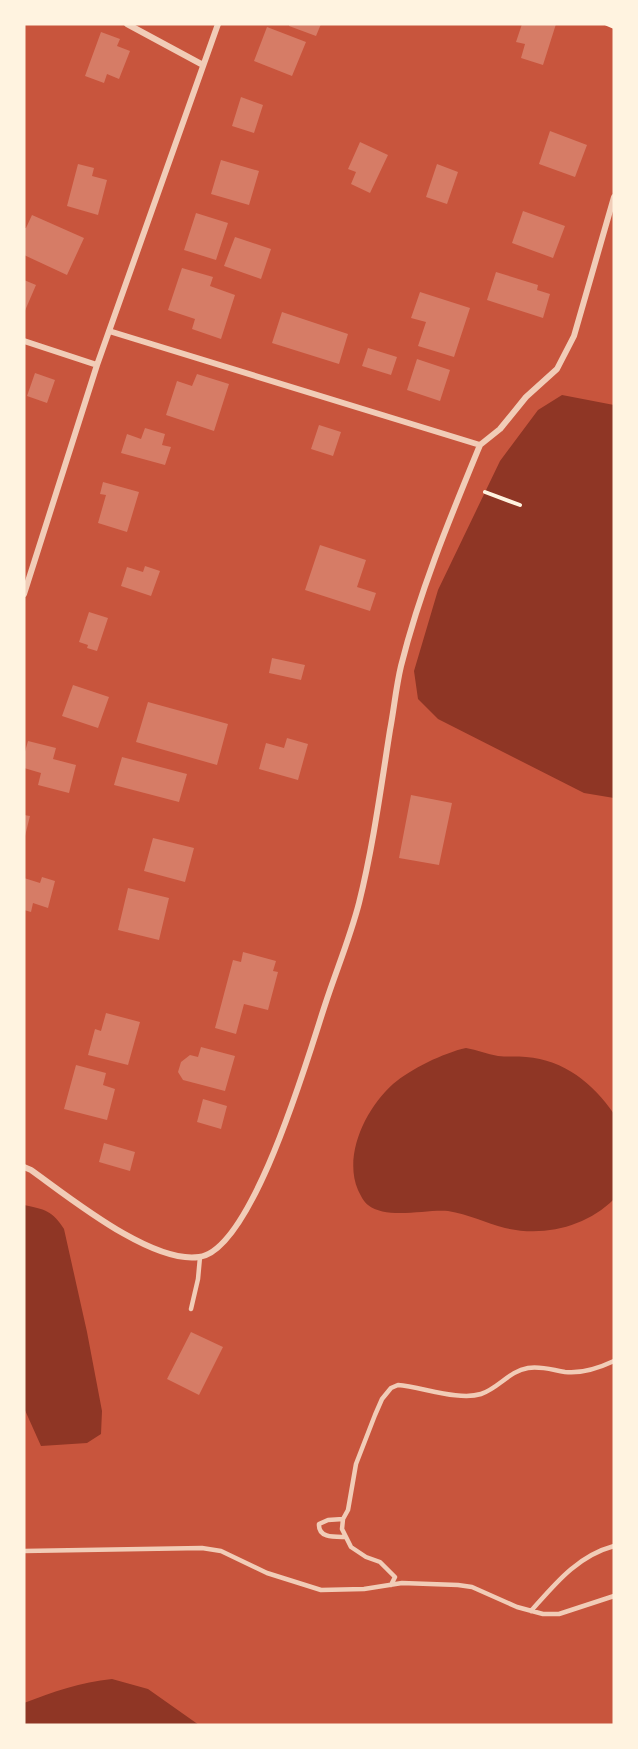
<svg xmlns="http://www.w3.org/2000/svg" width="638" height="1749" font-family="Barlow,sans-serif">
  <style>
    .water { fill: #8f3625 }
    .building { fill: #d67c66 }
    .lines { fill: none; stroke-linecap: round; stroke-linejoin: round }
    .path { stroke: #fff3e0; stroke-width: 4 }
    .service { stroke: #f1ccb7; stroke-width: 4.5 }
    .minor { stroke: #f1ccb7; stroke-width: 6 }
  </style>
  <rect width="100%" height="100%" fill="#c8553d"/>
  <path class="water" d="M562,395L614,405V798L584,793L438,719L418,699L414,671L438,590L500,461L538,410Z
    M466,1048C477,1050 487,1054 498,1056C507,1057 517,1056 526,1057C564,1060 593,1083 614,1114V1199C586,1227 544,1237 505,1228C486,1223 468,1214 448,1211C426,1209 387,1220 368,1205C363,1201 361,1196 358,1190C343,1155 366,1108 393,1084C411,1069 443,1053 466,1048Z
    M24,1205C44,1209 53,1211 64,1229L87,1332L102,1411L101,1434L87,1443L41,1446L24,1408Z
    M112,1679L148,1689L199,1725H24V1703C53,1692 81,1682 112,1679Z"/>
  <path class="building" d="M289,24H321L316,36L289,26Z
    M522,24H556L543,65L521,58L525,44L516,42Z
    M267,27L306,42L292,76L254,61Z
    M101,32L120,39L117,46L130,51L119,79L107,74L104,83L85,76Z
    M241,97L263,105L254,133L232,126Z
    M550,131L587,145L575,177L539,164Z
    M360,142L388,155L370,193L351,184L356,172L348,169Z
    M221,160L259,171L249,205L211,194Z
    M78,164L94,168L92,176L107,180L98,215L67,206Z
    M437,164L458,172L447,204L426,197Z
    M523,211L565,226L553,258L512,243Z
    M196,213L228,223L216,260L184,250Z
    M32,215L84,238L67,275L24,255V228H26Z
    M235,237L271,249L261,279L224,266Z
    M182,268L213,277L210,286L235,295L221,339L192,329L195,319L168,310Z
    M496,272L538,285L537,290L550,294L543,318L487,300Z
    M24,280L36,285L24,313Z
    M420,292L470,308L454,357L418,346L426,322L411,318Z
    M282,312L348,334L339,364L272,343Z
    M368,348L397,357L391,375L362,366Z
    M417,359L450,370L440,401L407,390Z
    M35,373L55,380L47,403L27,396Z
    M197,374L229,384L214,431L166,415L177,381L192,386Z
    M319,425L341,432L333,456L311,449Z
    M145,428L165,434L162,445L171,447L165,465L121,453L127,434L141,439Z
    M103,482L139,492L127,532L98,523L106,495L100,494Z
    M320,545L366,560L357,587L376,593L370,611L305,590Z
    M145,566L160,571L151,596L121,586L127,567L143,572Z
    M89,612L108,618L97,651L87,648L88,645L79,642Z
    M272,658L305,665L301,680L269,673Z
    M73,685L109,697L98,728L62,716Z
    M148,702L228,724L217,765L136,742Z
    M287,738L308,744L298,780L259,769L266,743L284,748Z
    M28,741L56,748L53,759L76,765L69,793L38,785L41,773L24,768V755Z
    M122,757L187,774L179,802L114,785Z
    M411,795L452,803L439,865L399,858Z
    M24,815L30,816L25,836H24Z
    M153,838L194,848L185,882L144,871Z
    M42,877L55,881L48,908L33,903L31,912L24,910V878L40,883Z
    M128,888L169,898L159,940L118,930Z
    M243,952L276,961L273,971L278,972L268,1010L244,1004L236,1034L215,1028L233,960L241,962Z
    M106,1013L140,1022L128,1065L88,1055L95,1029L101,1031Z
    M201,1047L235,1056L225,1091L183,1080L178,1072L181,1062L190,1055L198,1057Z
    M76,1065L106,1073L103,1085L115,1089L107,1120L64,1109Z
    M203,1099L227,1106L221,1129L197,1122Z
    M104,1143L135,1152L130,1171L99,1162Z
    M191,1332L223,1347L199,1395L167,1379Z"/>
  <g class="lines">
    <path class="path" d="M607,24L614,27
      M485,492L520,505"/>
    <path class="service" d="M191,1309L198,1279L200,1257
      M343,1519L328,1520L319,1524C318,1538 334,1537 345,1537
      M24,1551L202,1548L221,1551L267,1573L321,1590L364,1589L402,1583L458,1585L472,1587L517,1607L543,1614H559L614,1596
      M391,1585L395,1577L380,1562L366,1557L351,1547L342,1529L343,1519L348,1510L356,1464L375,1415L382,1399L391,1388L398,1385C422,1387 459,1401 481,1394C499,1388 509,1371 528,1368C542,1366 552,1370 565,1372C582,1374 599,1368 614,1361
      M531,1611C555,1584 577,1556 614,1546"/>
    <path class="minor" d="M127,24L203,65
      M109,331L480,445
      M24,341L97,365
      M24,594L97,365L218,24
      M24,1167L31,1170C69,1197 151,1264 199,1257C253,1250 309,1053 325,1005C336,971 350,938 359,903C373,847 381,787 390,730C394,709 396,687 401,666C420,590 450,518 480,445L500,429L526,397L557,369L574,336L614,197"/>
  </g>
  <rect width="638" height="1749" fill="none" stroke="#fff3e0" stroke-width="51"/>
</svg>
